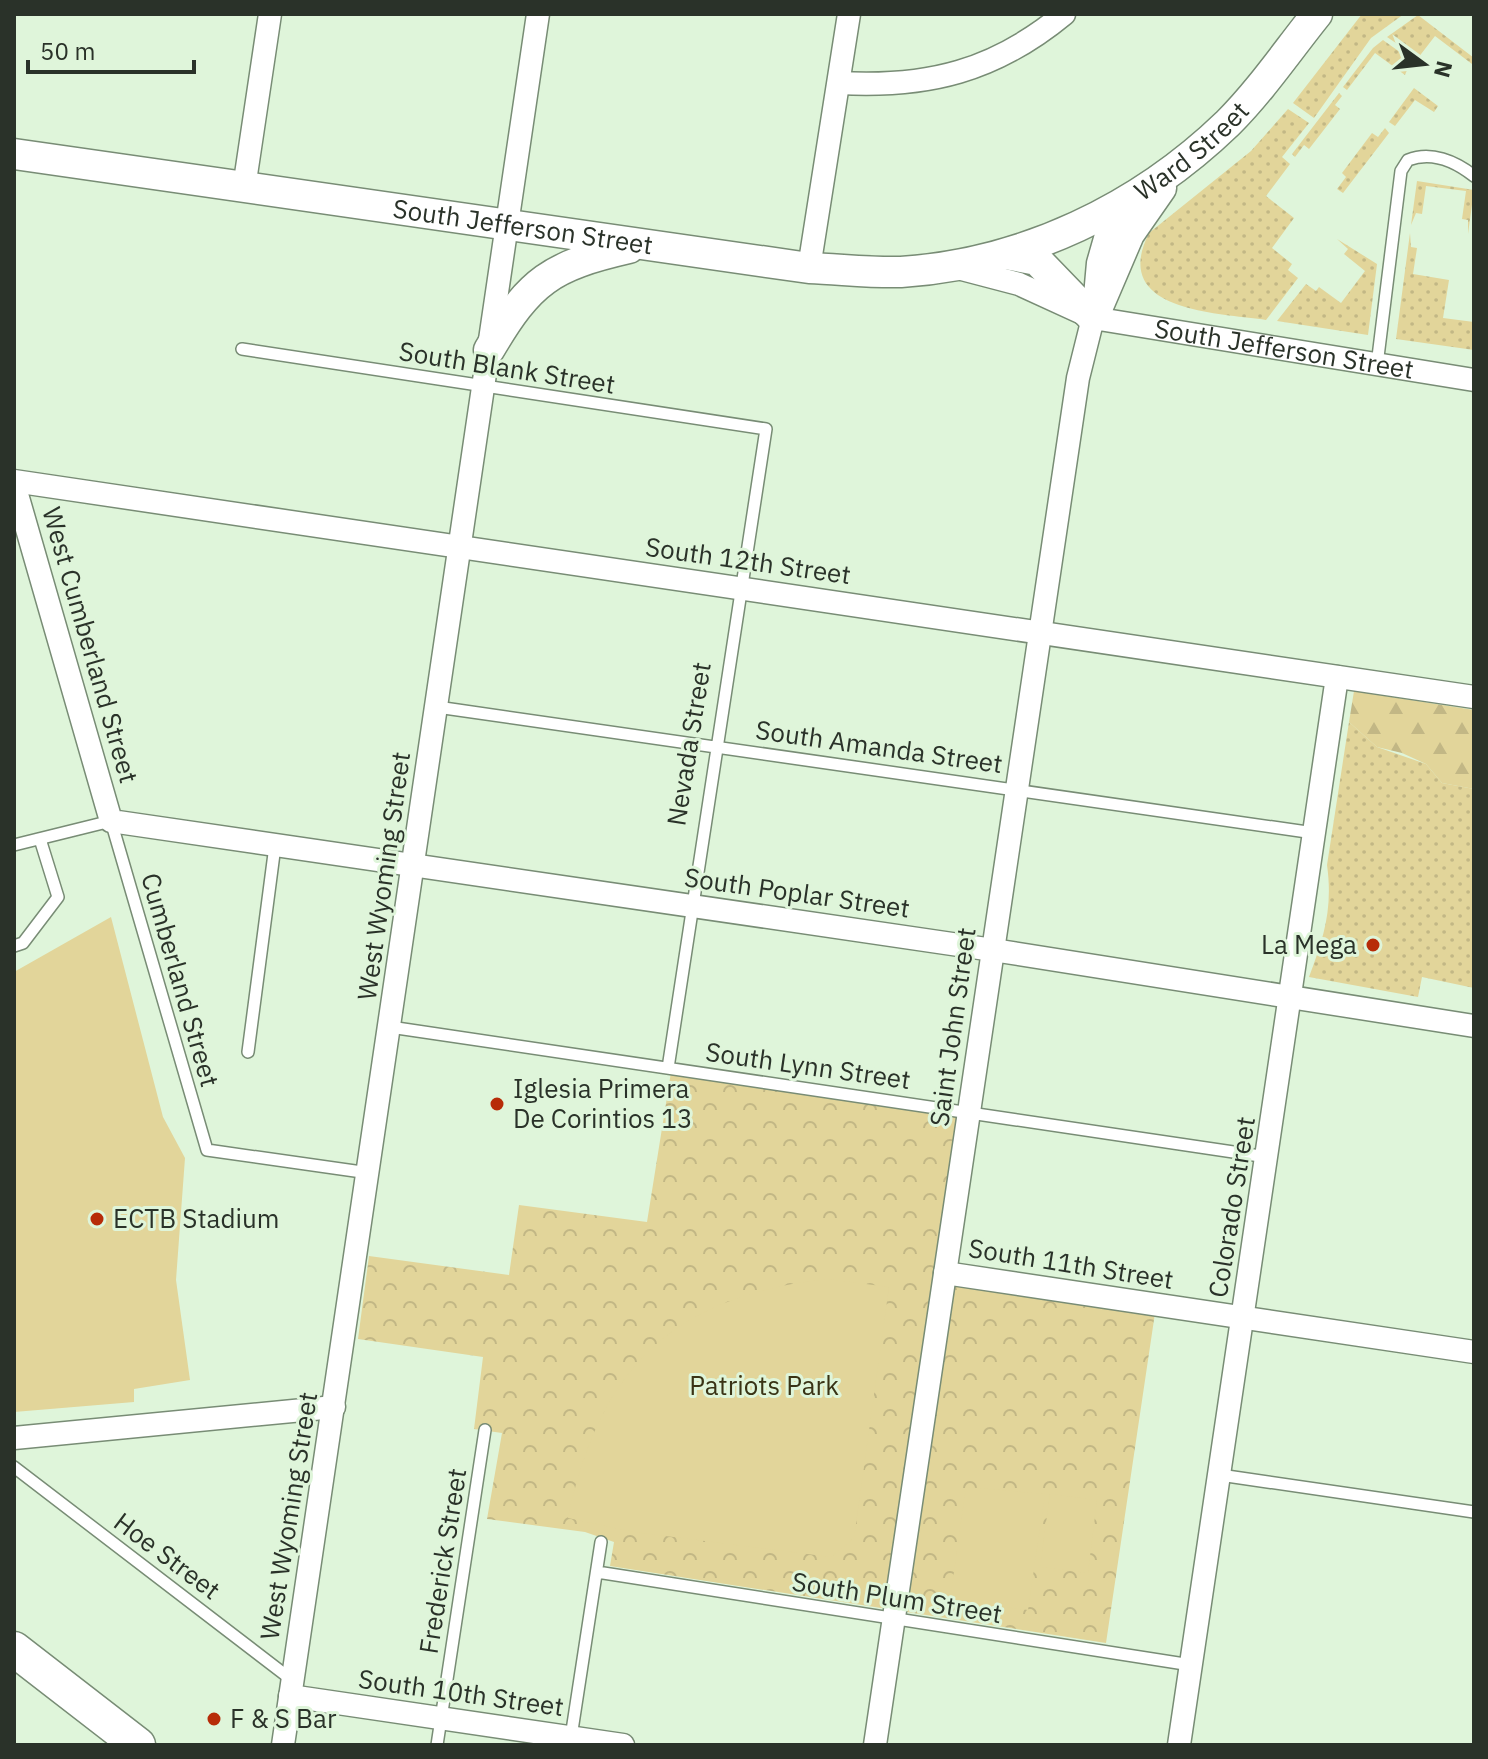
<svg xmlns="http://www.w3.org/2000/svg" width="1488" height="1759" font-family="'IBM Plex Sans',sans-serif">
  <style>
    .grass { fill: url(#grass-dots) }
    .forest { fill: url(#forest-firs) }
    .park { fill: url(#park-crowns) }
    .garden { fill: #e2d59a }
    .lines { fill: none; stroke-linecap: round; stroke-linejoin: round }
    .lane-casing { stroke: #788c75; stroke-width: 14 }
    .street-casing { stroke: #788c75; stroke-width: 25 }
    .secondary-casing { stroke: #788c75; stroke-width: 33 }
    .primary-casing { stroke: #788c75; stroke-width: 37 }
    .lane { stroke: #fff; stroke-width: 11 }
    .street { stroke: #fff; stroke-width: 22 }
    .secondary { stroke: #fff; stroke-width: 30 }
    .primary { stroke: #fff; stroke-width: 34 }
    .poi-dot { fill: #b72c08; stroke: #dff5da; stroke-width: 3 }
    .labels { text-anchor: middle; stroke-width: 6; stroke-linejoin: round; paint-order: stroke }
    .street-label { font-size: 26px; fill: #2a3229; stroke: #dff5da }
    .poi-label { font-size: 26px; fill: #2a3229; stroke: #dff5da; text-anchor: start }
    .park-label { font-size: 26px; fill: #393315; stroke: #dff5da }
  </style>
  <defs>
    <pattern id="grass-dots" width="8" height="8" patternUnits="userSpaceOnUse" patternTransform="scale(2)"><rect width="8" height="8" fill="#e2d59a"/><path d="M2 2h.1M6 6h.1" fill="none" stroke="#c2b785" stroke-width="1.8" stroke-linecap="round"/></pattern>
    <pattern id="forest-firs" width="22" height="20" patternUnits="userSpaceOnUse" patternTransform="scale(2)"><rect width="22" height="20" fill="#e2d59a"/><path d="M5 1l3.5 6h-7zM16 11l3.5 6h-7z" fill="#c2b785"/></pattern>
    <pattern id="park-crowns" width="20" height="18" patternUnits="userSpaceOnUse" patternTransform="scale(2)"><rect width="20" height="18" fill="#e2d59a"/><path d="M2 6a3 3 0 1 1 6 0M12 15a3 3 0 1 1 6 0" fill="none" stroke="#c2b785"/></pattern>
  </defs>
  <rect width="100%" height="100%" fill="#dff5da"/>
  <path class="grass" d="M1362,14H1404L1371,38L1314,118L1293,103Z
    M1418,15L1474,58L1472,64L1435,36L1418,58L1387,37Z
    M1383,40L1411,60L1405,75L1375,53L1347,90L1343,87L1373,48Z
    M1414,88L1438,106L1434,112L1415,100L1395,126L1389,122Z
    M1339,93L1342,96L1335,105L1340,109L1309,149L1304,145L1295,157L1292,154Z
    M1288,109L1309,123L1282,157L1290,164L1266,196L1294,218L1272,248L1292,264L1288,270L1298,278L1266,320C1218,313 1109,312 1149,233L1251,151Z
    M1385,128L1389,133L1343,193L1337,189L1346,177L1342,173L1372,133L1378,137Z
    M1417,181L1474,190L1468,234V220L1462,219L1466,191L1426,186L1422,214L1416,213L1411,225Z
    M1410,233L1411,247L1417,248L1413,274L1449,280L1443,318L1474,322V350L1396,339Z
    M1337,239L1377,264L1368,335L1277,321L1306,284L1316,291L1319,287L1341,303L1365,271L1344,254L1348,249Z
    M1349,722L1377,747L1426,764L1442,783L1474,789V988L1422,977L1418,997L1309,977C1324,937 1333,908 1327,865Z"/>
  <path class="forest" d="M1354,691L1474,710V789L1442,783L1426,764L1402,753L1377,747L1349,722Z"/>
  <path class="park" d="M671,1072L959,1115L934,1278L1155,1313L1106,1643L610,1566L614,1542L585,1532L487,1519L502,1433L474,1429L483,1357L358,1339L369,1256L509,1275L519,1205L647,1222Z"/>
  <path class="garden" d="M111,917L163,1117L185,1158L176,1280L190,1380L134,1389V1402L14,1412V972Z
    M827,1279L889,1287L854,1538L831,1557L634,1532L568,1518C600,1367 673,1296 827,1279Z
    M966,1487L1045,1494L1028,1610L950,1600Z
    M1050,1494L1097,1500L1088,1573L1040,1567Z"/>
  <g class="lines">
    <defs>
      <path id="lane" d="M242,349L766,429L668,1068
        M1377,365L1401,171L1408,160C1431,151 1455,161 1474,176
        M437,707L1314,833
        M14,845L111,821L207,1150L369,1173
        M14,946L23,943L58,897L40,839
        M390,1027L1267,1157
        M248,1052L275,846
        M14,1467L292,1680
        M1220,1475L1474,1512
        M597,1572L1191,1665
        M571,1737L601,1542
        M437,1745L485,1430"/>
      <g id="street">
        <path d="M839,83C928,88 995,71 1064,14"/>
        <path d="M244,188L270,14"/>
        <path d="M809,268L849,14"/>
        <path id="s1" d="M958,268L1019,284L1093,318L1474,380"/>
        <path d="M14,481L1474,697"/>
        <path d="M14,484L111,821L993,950L1474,1026"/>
        <path d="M945,1273L1474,1352"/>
        <path d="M14,1438L334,1407"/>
        <path d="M290,1696L623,1745"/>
        <path d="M283,1745L538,14"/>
        <path d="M875,1745L1078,378L1093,318L1098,263L1110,221L1121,205"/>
        <path d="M1179,1745L1337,677"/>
      </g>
      <g id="secondary">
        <path id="s2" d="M14,154L809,268C839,269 871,273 901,272C1024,264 1140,208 1228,123C1261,90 1288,50 1317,14"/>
        <path d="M1006,254L1037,260L1093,318L1129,234L1161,188"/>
        <path d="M489,350C530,280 551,266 629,248"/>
      </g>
      <path id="primary" d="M14,1649L138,1745"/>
    </defs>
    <use href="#lane" class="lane-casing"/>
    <use href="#street" class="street-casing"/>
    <use href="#secondary" class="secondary-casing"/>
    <use href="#primary" class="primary-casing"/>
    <use href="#lane" class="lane"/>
    <use href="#street" class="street"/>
    <use href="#secondary" class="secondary"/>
    <use href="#primary" class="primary"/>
  </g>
  <g class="poi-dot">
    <circle cx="1373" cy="945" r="8"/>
    <circle cx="497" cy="1104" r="8"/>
    <circle cx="97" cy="1219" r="8"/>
    <circle cx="214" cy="1719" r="8"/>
  </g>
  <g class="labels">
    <g class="street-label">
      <text dy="9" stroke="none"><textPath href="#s2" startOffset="1216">Ward Street</textPath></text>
      <text dy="9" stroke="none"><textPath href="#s2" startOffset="514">South Jefferson Street</textPath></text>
      <text dy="9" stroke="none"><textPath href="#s1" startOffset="338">South Jefferson Street</textPath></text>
      <text transform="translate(507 368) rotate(9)" y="9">South Blank Street</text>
      <text transform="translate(748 561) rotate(8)" y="9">South 12th Street</text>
      <text transform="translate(90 645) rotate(74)" y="9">West Cumberland Street</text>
      <text transform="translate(689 744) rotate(-81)" y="9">Nevada Street</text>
      <text transform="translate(879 747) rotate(8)" y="9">South Amanda Street</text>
      <text transform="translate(384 876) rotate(-82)" y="9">West Wyoming Street</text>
      <text transform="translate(797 893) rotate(8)" y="9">South Poplar Street</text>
      <text transform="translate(180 980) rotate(74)" y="9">Cumberland Street</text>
      <text transform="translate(953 1027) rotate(-82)" y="9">Saint John Street</text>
      <text transform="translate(808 1066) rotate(8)" y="9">South Lynn Street</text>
      <text transform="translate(1232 1207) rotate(-81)" y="9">Colorado Street</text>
      <text transform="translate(1071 1264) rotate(9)" y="9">South 11th Street</text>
      <text transform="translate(289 1516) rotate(-81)" y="9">West Wyoming Street</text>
      <text transform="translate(167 1556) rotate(37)" y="9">Hoe Street</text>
      <text transform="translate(443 1561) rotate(-81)" y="9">Frederick Street</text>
      <text transform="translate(897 1598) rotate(9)" y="9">South Plum Street</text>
      <text transform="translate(461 1693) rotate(8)" y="9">South 10th Street</text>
    </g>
    <g class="poi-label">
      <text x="1357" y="954" text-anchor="end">La Mega</text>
      <text x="513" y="1098">Iglesia Primera<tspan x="513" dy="30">De Corintios 13</tspan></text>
      <text x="113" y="1228">ECTB Stadium</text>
      <text x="230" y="1728">F &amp; S Bar</text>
    </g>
    <g class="park-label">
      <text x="764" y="1395">Patriots Park</text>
    </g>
  </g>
  <rect width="1488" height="1759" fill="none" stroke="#2a3229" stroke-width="32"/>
  <g transform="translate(1424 64) rotate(105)" stroke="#dff5da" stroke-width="6" paint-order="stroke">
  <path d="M0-6L14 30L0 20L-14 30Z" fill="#2a3229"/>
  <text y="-12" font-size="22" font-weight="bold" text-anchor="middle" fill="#2a3229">N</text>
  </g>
  <path d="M28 60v12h166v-12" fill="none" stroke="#2a3229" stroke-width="4"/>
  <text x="40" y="60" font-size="24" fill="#2a3229" stroke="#dff5da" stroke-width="6" paint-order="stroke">50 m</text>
</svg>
